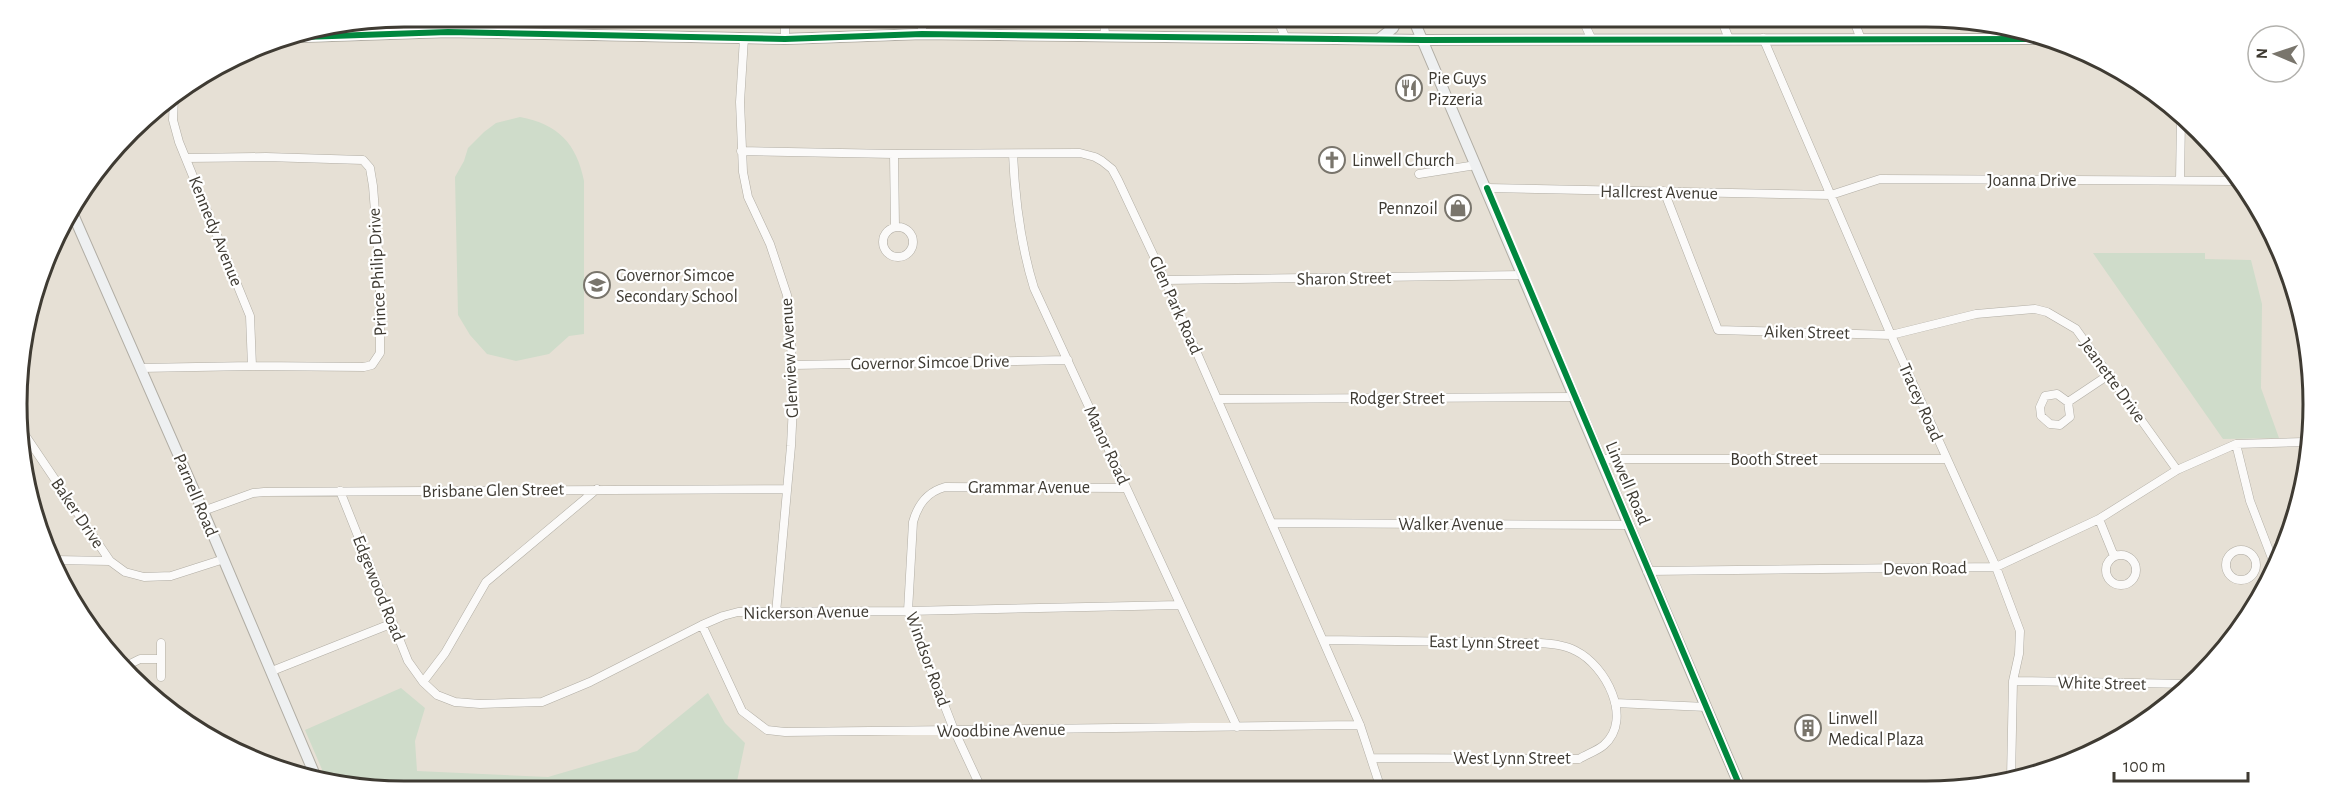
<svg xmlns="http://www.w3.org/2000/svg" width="2330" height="808" font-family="'Alegreya Sans',sans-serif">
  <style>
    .green { fill: #cfdcca }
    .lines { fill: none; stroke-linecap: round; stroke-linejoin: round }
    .street-casing { stroke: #b1ada4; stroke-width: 9 }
    .secondary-casing { stroke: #b1ada4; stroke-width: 12 }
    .street { stroke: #fbfaf9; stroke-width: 8 }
    .secondary { stroke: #eef0f1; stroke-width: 10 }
    .cycleway-casing { stroke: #fff; stroke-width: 10 }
    .cycleway { stroke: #00873e; stroke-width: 6 }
    .labels { text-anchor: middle; stroke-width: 4.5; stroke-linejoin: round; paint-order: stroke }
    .poi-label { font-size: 18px; fill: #3f3b33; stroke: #fff; text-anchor: start }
    .street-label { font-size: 18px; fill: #3f3b33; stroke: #fff }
    .rim { fill: none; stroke: #3f3b33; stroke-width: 3 }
  </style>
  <rect width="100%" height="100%" fill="#e6e0d5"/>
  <path class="green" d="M520,117C558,124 577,144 584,181V334L569,336L549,354L516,361L487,354L470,335L458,315L455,177L464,161L468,148L484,132L496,123Z
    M2093,253H2205V259L2251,260L2262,304L2261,388L2279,438L2223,439Z
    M401,688L425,708L415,741L417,771L548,777L637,751L708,693L725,723L745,743L735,791H422L394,790L327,781L305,730Z"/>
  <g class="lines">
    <defs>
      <path id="street" d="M441,16L448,32
        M922,16V34
        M1104,16L1105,37
        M1276,16L1286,39
        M1581,16L1592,40
        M1720,16L1729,39
        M1852,16L1861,39
        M744,38L740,102L743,172L748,197L770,244L787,295L791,340L793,405L791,446L776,613
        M1763,38L1891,335L1996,567L2020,631L2019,654L2013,681L2011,778
        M785,39V16
        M174,97L173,120L179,142L250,316L252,366
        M741,151L894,154L1080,153L1095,157L1102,161L1112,169L1118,180L1165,280L1360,725L1381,789
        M894,154L895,227
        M1013,154C1015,200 1020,243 1034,288L1237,727
        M1419,174L1476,165
        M2180,180L2181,118
        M1487,188L1831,195L1880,179L2236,181
        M1664,191L1718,330L1891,335L1976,314L2035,309L2047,312L2076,329L2177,470
        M883 242a15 15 0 1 1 30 0a15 15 0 1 1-30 0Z
        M1165,280L1524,275
        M793,365L1068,360
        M140,368L252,366L364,367L372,365L380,353V276L373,186L370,168L363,160L266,157L186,158
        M1217,399L1576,397
        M2068,402L2070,417L2060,425L2050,424L2041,416L2040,407L2045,396L2057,394L2068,402L2110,374
        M25,435L110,561
        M2236,444L2250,501L2275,566
        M1602,459H1946
        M340,491L408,661L423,682L437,695L455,702L480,704L542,702L590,682L702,625L723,616L738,612L908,611L1180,605
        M203,511L253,493L264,492L787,489
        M2099,519L2114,556
        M1272,523L1630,525
        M2226 565a15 15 0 1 1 30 0a15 15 0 1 1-30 0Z
        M2106 570a15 15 0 1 1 30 0a15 15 0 1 1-30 0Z
        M55,560L110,561L125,572L144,577L171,576L224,559
        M1647,571L1996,567L2099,519L2177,470L2236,444L2304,442
        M702,625L742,711L767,730L785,732L1360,725
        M1323,640L1540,643C1552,644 1565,645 1576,651C1605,665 1634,719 1604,745C1597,751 1587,754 1579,759L1372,758
        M161,659V643
        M128,665L140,659H161V677
        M272,671L393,623
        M2013,681L2191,684
        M423,682L445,653L486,582L597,489
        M1615,703L1707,707
        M982,790L954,730L908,611L913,522C918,504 927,492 945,487L1126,488"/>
      <path id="secondary" d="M1412,16L1741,789
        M303,37L448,32L785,39L922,34L1423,40L2045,39
        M1379,39L1393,28L1399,16
        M72,212L203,511L317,780"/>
    </defs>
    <use href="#street" class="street-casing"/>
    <use href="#secondary" class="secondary-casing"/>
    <use href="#street" class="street"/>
    <use href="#secondary" class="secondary"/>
    <defs>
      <path id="cycleway" d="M303,37L448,32L785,39L922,34L1423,40L2045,39
        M1487,188L1741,789"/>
    </defs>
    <use href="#cycleway" class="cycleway-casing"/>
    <use href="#cycleway" class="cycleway"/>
  </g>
  <defs>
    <symbol id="restaurant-ring" viewBox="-11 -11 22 22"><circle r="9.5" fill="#fff" stroke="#79756c" stroke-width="1.5"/><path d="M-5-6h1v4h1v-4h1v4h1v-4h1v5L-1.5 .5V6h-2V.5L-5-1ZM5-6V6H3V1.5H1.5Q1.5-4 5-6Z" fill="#79756c"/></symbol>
    <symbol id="church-ring" viewBox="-11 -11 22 22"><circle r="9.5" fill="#fff" stroke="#79756c" stroke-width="1.5"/><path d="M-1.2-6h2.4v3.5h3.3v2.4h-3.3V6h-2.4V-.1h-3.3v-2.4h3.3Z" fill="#79756c"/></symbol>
    <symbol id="shop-ring" viewBox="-11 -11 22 22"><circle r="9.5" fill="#fff" stroke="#79756c" stroke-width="1.5"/><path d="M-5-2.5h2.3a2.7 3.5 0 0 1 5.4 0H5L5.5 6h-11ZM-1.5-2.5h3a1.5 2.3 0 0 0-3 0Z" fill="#79756c"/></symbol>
    <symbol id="school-ring" viewBox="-11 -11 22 22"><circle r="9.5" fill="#fff" stroke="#79756c" stroke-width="1.5"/><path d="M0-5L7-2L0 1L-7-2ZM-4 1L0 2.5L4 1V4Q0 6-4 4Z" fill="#79756c"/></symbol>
    <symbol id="building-ring" viewBox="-11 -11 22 22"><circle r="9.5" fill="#fff" stroke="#79756c" stroke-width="1.5"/><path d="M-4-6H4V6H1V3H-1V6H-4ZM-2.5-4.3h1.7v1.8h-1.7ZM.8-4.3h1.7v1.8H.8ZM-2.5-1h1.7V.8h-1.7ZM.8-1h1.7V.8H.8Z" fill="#79756c"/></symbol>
  </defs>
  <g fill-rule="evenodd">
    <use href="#restaurant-ring" x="1394" y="73" width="30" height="30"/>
    <use href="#church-ring" x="1317" y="145" width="30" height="30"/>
    <use href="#shop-ring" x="1443" y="193" width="30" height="30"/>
    <use href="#school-ring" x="582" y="270" width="30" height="30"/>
    <use href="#building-ring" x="1793" y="713" width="30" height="30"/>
  </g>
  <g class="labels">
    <g class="poi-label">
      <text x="1428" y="84">Pie Guys<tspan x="1428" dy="21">Pizzeria</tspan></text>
      <text x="1352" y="166">Linwell Church</text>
      <text x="1438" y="214" text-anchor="end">Pennzoil</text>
      <text x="616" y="281">Governor Simcoe<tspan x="616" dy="21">Secondary School</tspan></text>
      <text x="1828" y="724">Linwell<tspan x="1828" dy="21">Medical Plaza</tspan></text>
    </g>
    <g class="street-label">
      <text x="2032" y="186">Joanna Drive</text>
      <text transform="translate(1659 192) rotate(1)" y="6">Hallcrest Avenue</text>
      <text transform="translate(216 231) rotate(68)" y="6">Kennedy Avenue</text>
      <text transform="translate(377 272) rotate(-93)" y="6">Prince Philip Drive</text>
      <text transform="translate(1344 278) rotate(-1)" y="6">Sharon Street</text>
      <text transform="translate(1176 305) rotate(66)" y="6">Glen Park Road</text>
      <text transform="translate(1807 332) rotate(1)" y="6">Aiken Street</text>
      <text transform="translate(789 358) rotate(-93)" y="6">Glenview Avenue</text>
      <text transform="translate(930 362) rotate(-1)" y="6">Governor Simcoe Drive</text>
      <text transform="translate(2113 380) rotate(54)" y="6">Jeanette Drive</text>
      <text x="1397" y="404">Rodger Street</text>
      <text transform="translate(1921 402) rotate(66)" y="6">Tracey Road</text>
      <text transform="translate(1107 445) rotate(65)" y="6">Manor Road</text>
      <text x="1774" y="465">Booth Street</text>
      <text transform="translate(1628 483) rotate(67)" y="6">Linwell Road</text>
      <text x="1029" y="493">Grammar Avenue</text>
      <text transform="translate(493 490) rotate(-1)" y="6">Brisbane Glen Street</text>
      <text transform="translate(196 495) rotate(67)" y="6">Parnell Road</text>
      <text transform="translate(78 513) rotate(56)" y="6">Baker Drive</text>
      <text x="1451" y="530">Walker Avenue</text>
      <text transform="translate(1925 568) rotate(-1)" y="6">Devon Road</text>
      <text transform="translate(379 588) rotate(68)" y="6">Edgewood Road</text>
      <text transform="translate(806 612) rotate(-1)" y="6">Nickerson Avenue</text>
      <text transform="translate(1484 642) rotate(1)" y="6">East Lynn Street</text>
      <text transform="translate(928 659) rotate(70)" y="6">Windsor Road</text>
      <text transform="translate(2102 683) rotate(1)" y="6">White Street</text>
      <text transform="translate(1001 730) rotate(-1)" y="6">Woodbine Avenue</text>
      <text x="1512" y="764">West Lynn Street</text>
    </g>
  </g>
  <path d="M0 0H2330V808H0ZM404 27H1926A377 377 0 0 1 2303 404V404A377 377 0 0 1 1926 781H404A377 377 0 0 1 27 404V404A377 377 0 0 1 404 27Z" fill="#fff" fill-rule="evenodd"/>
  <path class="rim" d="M404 27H1926A377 377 0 0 1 2303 404V404A377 377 0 0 1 1926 781H404A377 377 0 0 1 27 404V404A377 377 0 0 1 404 27Z"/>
  <g transform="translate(2276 54) rotate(272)"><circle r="28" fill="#ffffff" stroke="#b2b1ad" stroke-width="1.5"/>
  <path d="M0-4.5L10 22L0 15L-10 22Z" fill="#79756c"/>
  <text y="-9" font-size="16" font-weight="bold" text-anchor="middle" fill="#3f3b33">N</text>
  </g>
  <path d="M2114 772v9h134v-9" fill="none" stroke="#3f3b33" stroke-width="3"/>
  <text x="2123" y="772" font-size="18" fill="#3f3b33" stroke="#ffffff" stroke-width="4.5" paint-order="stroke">100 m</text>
</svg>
